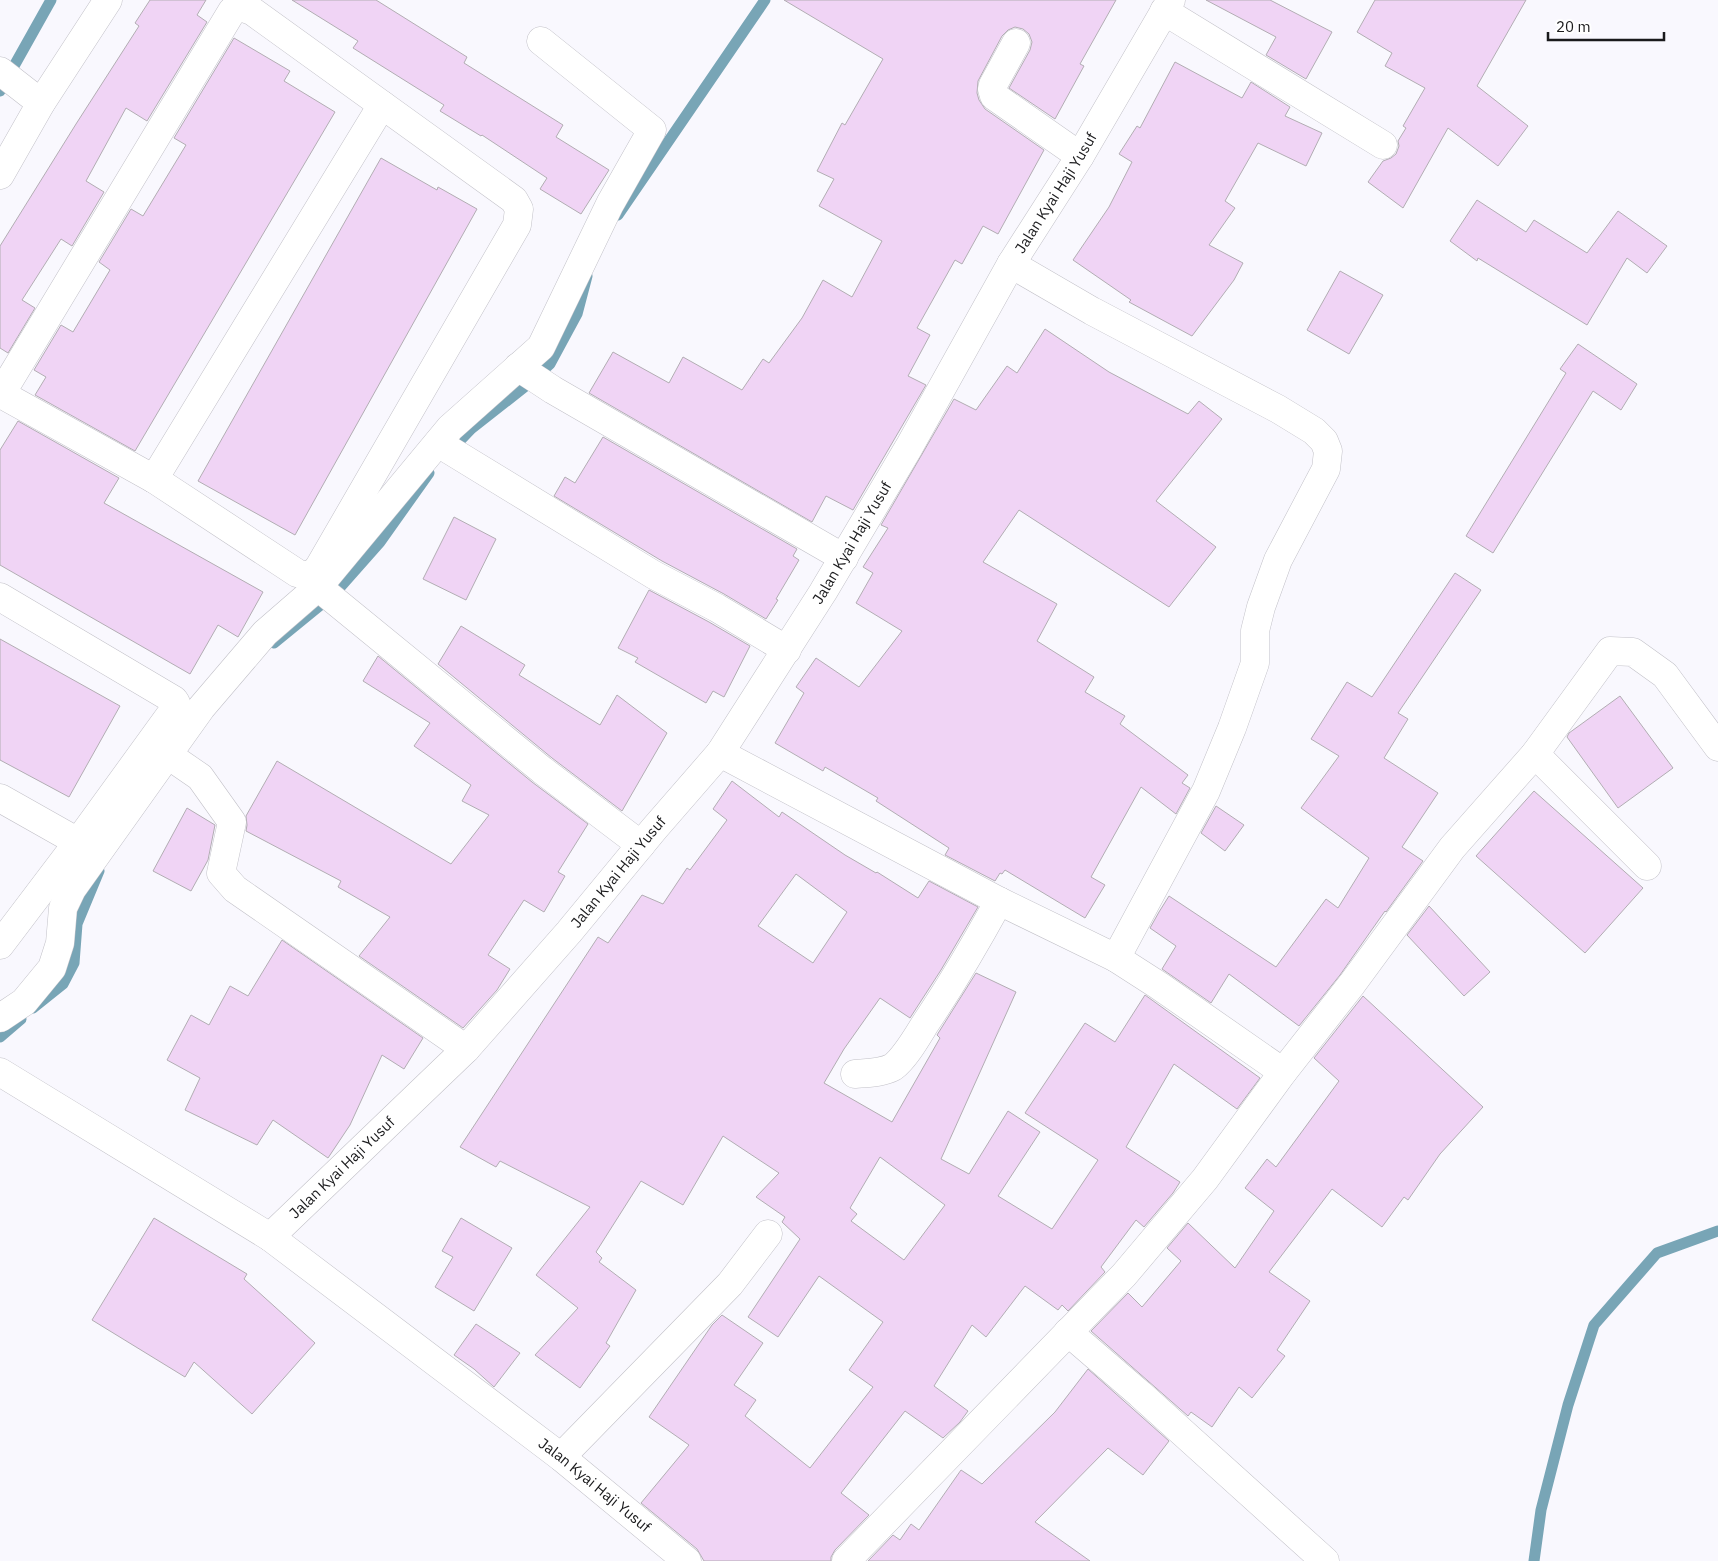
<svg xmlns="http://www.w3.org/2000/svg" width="1718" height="1561" font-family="'IBM Plex Sans',sans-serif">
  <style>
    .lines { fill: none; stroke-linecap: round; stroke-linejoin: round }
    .stream { stroke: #78a5b6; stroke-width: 11 }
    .building { fill: #f0d4f5; stroke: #b2adb3; fill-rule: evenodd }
    .minor-casing { stroke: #c2c1c8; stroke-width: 29 }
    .minor { stroke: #fff; stroke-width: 28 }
    .labels { text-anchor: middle; stroke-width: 4; stroke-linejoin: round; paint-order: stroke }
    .street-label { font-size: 15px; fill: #1a1a1c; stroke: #fff }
  </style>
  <rect width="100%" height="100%" fill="#f9f8fe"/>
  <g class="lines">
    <path class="stream" d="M0,91L51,0
      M618,215L765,0
      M450,451L471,429L527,385L550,364L577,314L587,276
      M274,643L334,594L380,542L429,473
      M33,1008L63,984L74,963L77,924L99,871
      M0,1037L21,1019
      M1534,1561L1541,1510L1568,1405L1594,1325L1657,1253L1718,1231"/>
  </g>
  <path class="building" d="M150,0H206L197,15L207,22L147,121L126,108L86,181L104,192L72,246L61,239L22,300L35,308L8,353L0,348V246L76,124L139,26L135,23Z
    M292,0H376L467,57L464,63L563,125L556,137L609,170L581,214L540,189L547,178L482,135L481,136L440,111L444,105L353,48L358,41Z
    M784,0H1116L1080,64L1084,66L1055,119L1009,88L1030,50L1032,42L1029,34L1023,29L1015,27L1008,30L1002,36L978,81L977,93L979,100L985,109L1044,150L998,234L983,226L962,264L955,260L917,328L930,335L908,376L926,385L853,510L826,496L812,522L589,393L613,352L669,383L683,357L742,390L763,359L769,363L802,318L823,280L852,297L882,241L819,206L834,179L817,171L842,123L845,125L883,59Z
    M1206,0H1270L1332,32L1306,79L1266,55L1276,37Z
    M1375,0H1526L1477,86L1528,126L1498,166L1448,128L1403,208L1368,182L1383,161L1391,158L1396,154L1399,146L1398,141L1406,128L1403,126L1425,88L1385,66L1392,53L1357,32Z
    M234,38L290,71L284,81L335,112L135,451L35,395L46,377L34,370L61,325L73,332L110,270L99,262L131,209L143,216L186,145L174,138Z
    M1175,62L1242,98L1251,82L1290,107L1285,116L1322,133L1306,166L1258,143L1225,201L1235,208L1209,245L1243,263L1234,280L1192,336L1129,302L1131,300L1073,260L1109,207L1132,162L1119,154L1137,126L1140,128Z
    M381,158L437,190L438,187L477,209L295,535L198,481Z
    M1477,200L1526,232L1534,220L1587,253L1618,211L1667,246L1647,273L1627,258L1587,325L1478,258L1477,261L1450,241Z
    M1340,271L1383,295L1349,354L1307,330Z
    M1045,329L1109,372L1188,414L1199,401L1222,419L1156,501L1216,547L1169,607L1019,510L983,562L1057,604L1037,641L1094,677L1085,692L1125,716L1120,724L1188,775L1182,783L1190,788L1176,814L1141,787L1091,877L1105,885L1085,918L1005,870L1002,874L1000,873L995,881L945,855L949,848L876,801L878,798L825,767L823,771L775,743L804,693L796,687L816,658L859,687L902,631L856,603L873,573L863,567L888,528L881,525L954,399L976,410L1007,366L1017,373Z
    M1578,344L1637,384L1621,410L1593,391L1493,553L1466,536L1566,373L1560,369Z
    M18,421L119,478L104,503L263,592L238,637L218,625L190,674L0,565V450Z
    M603,437L797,549L793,556L799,560L776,599L778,600L766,619L724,594L662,561L554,496L565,477L575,483Z
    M454,517L496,539L466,600L423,579Z
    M1455,573L1481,590L1398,713L1408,719L1384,758L1438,793L1402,847L1423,861L1386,912L1385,911L1340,975L1299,1026L1229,974L1211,1003L1162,969L1176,946L1150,928L1159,912L1169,896L1276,967L1326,899L1338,908L1369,858L1301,808L1339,756L1311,739L1347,682L1372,697Z
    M649,590L709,622L750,646L724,697L713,691L706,703L635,662L638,658L618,648Z
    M461,626L525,665L519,675L600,725L617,695L667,733L622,811L552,758L438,664Z
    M0,639L120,706L69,797L0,760Z
    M378,656L532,782L588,824L558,872L565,876L544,912L524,900L488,955L510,969L497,990L463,1028L359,956L390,917L338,887L341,881L246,831L247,825L246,816L277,761L451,864L489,815L462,801L471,785L414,746L430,723L363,681Z
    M1620,696L1673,768L1618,808L1567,737L1569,733Z
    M732,781L779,817L782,812L845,855L876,873L877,872L918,898L929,881L978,907L941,970L910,1018L880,998L844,1049L824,1083L892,1122L940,1038L937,1035L976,973L1016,992L941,1159L969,1174L1008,1111L1040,1132L998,1196L1052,1229L1098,1160L1025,1113L1085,1023L1115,1042L1145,995L1260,1078L1237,1109L1174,1064L1126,1147L1180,1182L1173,1193L1144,1227L1136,1220L1101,1267L1105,1272L1068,1311L1062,1305L1058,1310L1025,1286L986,1337L972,1325L934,1386L968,1411L960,1422L943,1438L905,1411L841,1493L869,1515L835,1550L831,1557V1561H704L697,1549L641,1503L689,1445L649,1417L712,1325L722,1315L763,1343L734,1385L756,1400L745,1416L810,1468L873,1387L849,1370L883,1322L819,1276L778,1337L748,1317L800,1239L782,1222L785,1217L756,1197L779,1173L723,1136L683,1205L641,1181L596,1252L602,1258L599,1262L636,1290L606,1343L610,1346L580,1388L535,1355L578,1308L536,1275L590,1207L500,1161L496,1167L460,1147L598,937L608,943L642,895L663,904L687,868L690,870L727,820L713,809ZM796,874L847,912L813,963L758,926ZM880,1157L945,1205L904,1260L851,1221L857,1214L850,1208Z
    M1534,791L1643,888L1585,953L1476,856Z
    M1216,806L1244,825L1225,851L1201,833Z
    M187,808L215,825L208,860L191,891L153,871Z
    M1429,906L1490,972L1464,996L1407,935Z
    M282,940L423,1038L404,1069L382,1055L350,1125L328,1158L273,1120L257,1145L185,1110L200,1078L167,1060L191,1015L209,1025L230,986L248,996Z
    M1363,996L1483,1107L1440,1154L1408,1200L1404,1197L1382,1227L1332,1189L1269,1272L1310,1301L1277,1350L1285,1356L1252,1398L1239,1387L1212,1427L1191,1412L1188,1416L1091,1331L1128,1293L1142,1307L1181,1261L1167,1248L1188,1223L1235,1268L1274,1211L1245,1188L1267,1159L1276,1167L1339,1081L1314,1058Z
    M154,1218L247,1274L244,1279L315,1343L252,1414L194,1362L185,1377L92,1320Z
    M461,1218L512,1248L474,1311L435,1287L453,1257L442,1251Z
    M476,1324L520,1353L494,1387L474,1369L454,1355Z
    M1088,1369L1169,1441L1143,1475L1108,1448L1035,1522L1090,1561H868L893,1535L900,1540L911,1524L919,1530L961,1470L982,1484L1055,1412Z"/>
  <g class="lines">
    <defs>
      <g id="minor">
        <path d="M1164,11L1383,145"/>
        <path d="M1016,43L993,85L992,89L994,96L1080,156"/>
        <path d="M0,71L41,103"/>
        <path d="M0,175L41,103L108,0"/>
        <path d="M1011,264L1092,311L1278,409L1314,431L1324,441L1328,451L1326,469L1278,560L1261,607L1255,631V663L1232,728L1206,791L1116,958"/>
        <path d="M518,367L553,390L844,558"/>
        <path d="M0,393L1,394L154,479L297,573C307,577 313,575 319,567L517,225L519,209L514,200L252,11C244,8 239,6 232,11L1,394"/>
        <path d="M438,443L654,575L717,608L787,650"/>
        <path d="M154,479L382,105"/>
        <path d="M318,587L542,770L641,845"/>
        <path d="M0,597L174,700L176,703L173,711L78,842L0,945"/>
        <path d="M720,753L999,901L1116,958L1158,985L1283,1072"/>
        <path d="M1535,754L1647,866"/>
        <path d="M168,755L200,777L232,822L221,873L235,889L466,1049"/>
        <path d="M0,798L78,842"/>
        <path d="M0,1018L24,1002L52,968L60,943L63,908L72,889L201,708L265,633L318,587L450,428L541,347L610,204L652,130L541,41"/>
        <path id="s1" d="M0,1072L270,1237L561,1457L687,1561"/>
        <path d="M855,1074C867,1073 882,1073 893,1067C905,1058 917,1037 925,1024C952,984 976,943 999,901"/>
        <path id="s2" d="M270,1237L466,1049L569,932L654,829L720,753L823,592L909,447L1011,264L1080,156L1171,0"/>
        <path d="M1068,1332L1140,1394L1325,1561"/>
        <path d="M561,1457L730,1284L768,1234"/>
        <path d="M846,1561L1124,1275L1205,1179L1283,1072L1352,984L1452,848L1535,754L1610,651L1633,652L1665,675L1718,747"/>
      </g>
    </defs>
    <use href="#minor" class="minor-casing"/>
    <use href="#minor" class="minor"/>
  </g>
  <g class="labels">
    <g class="street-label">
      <text dy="5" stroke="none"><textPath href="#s2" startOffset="1315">Jalan Kyai Haji Yusuf</textPath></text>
      <text dy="5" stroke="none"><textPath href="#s2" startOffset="910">Jalan Kyai Haji Yusuf</textPath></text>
      <text dy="5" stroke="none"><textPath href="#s2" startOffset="505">Jalan Kyai Haji Yusuf</textPath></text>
      <text dy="5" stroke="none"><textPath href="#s2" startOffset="100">Jalan Kyai Haji Yusuf</textPath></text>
      <text dy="5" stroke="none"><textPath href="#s1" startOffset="725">Jalan Kyai Haji Yusuf</textPath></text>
    </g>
  </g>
  <path d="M1548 32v8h116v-8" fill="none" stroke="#1a1a1c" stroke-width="2.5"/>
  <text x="1556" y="32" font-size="15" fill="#1a1a1c" stroke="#ffffff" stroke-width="4" paint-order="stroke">20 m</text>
</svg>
